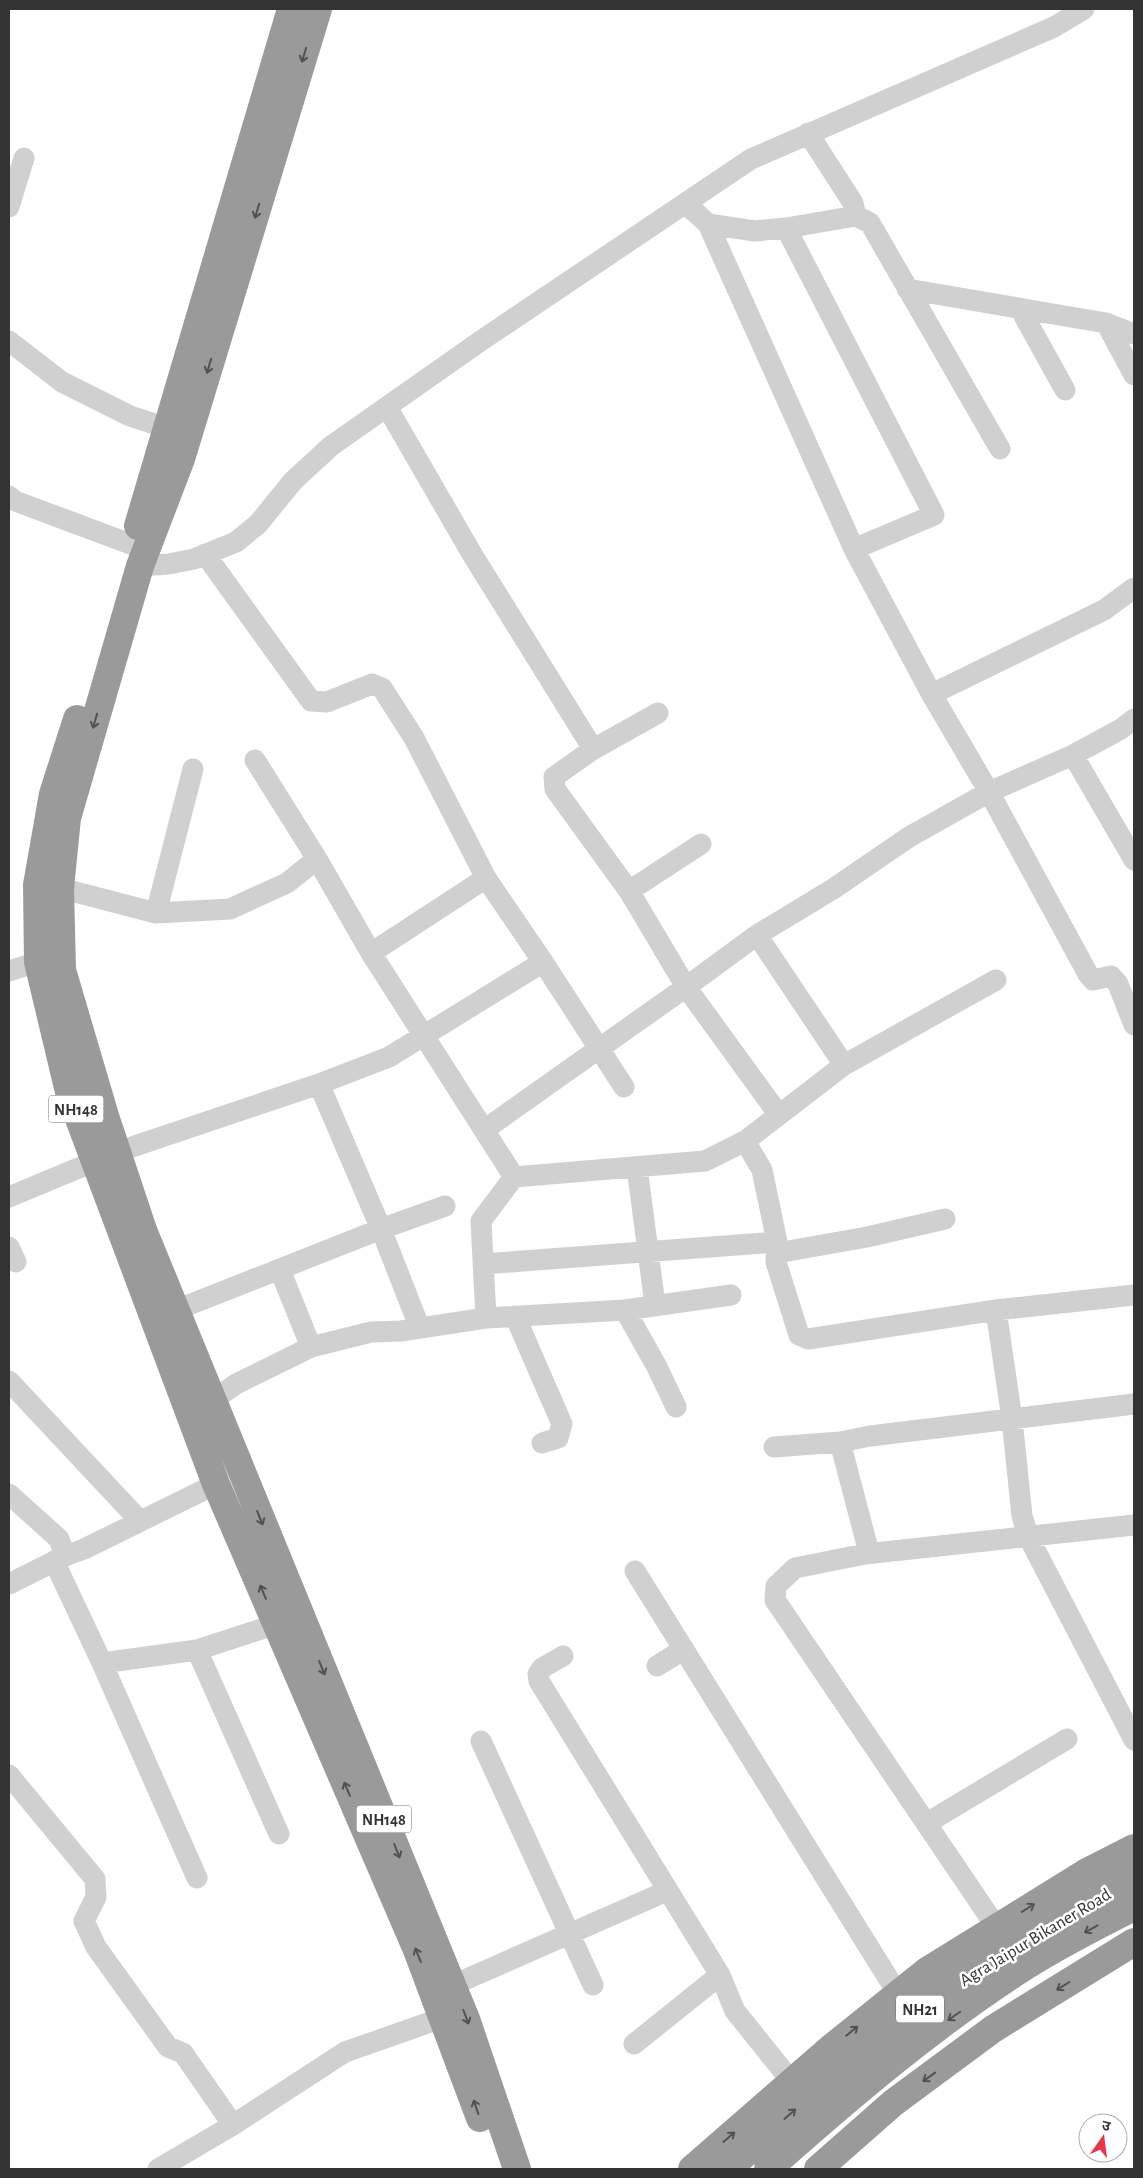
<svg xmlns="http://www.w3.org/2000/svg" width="1143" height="2178" font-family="'Alegreya Sans','Noto Sans Devanagari',sans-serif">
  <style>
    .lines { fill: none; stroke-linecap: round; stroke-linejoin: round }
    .minor { stroke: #d0d0d0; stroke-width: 21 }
    .highway { stroke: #9a9a9a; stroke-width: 28 }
    .oneway { stroke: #525252 }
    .labels { text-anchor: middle; stroke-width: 5; stroke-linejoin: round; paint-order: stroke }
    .shield { fill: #fff; stroke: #707070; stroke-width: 1 }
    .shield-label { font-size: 16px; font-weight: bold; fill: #333 }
    .street-label { font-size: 18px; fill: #333; stroke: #fff }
  </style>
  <rect width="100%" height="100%" fill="#fff"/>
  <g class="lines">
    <path class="minor" d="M684,204L695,212L708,224L854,549L932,695L989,792L1088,974L1093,980L1111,976L1118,984L1134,1025
      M9,207L24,158
      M856,216L870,223L1000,449
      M708,224L755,231L786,228L856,216L853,203L808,133
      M786,228L934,515L854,549
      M907,289L1024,309
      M1106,323L1134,375
      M9,341L62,382L130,416L167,428
      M1065,390L1024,316V309L1106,323L1134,334
      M387,407L472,554L590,744L592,750L554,777L555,789L629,891L686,987L779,1115
      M9,496L15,501L133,545
      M205,554L311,701L327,702L372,684L382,688L414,738L486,878L543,962L624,1087
      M140,566L169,564L194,559L236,542L258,524L293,481L331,446L482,340L751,159L1054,27L1084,9
      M932,694L1104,610L1134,588
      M592,750L658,713
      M1073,755L1134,860
      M255,760L317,859L371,953L514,1177L481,1221L486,1318
      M60,888L156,913L230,909L287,883L317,859
      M629,891L701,844
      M156,913L193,769
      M757,935L844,1065
      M371,953L486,878
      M9,971L38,962
      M319,1084L381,1229L419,1326
      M484,1130L686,987L757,935L833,889L909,837L989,792L1073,755L1121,729L1134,719
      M745,1141L762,1170L777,1242L776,1262L799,1335L808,1339L996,1310L1012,1419L1022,1516L1029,1538L1134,1740
      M637,1167L655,1305
      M514,1177L705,1161L745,1141L844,1065L996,980
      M9,1197L117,1152L319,1084L389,1057L543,962
      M9,1247L16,1262
      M777,1253L867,1237L945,1219
      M483,1264L777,1242
      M280,1270L311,1347
      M176,1310L381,1229L445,1206
      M625,1310L657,1367L676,1407
      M996,1310L1134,1295
      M515,1316L562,1424L558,1438L542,1443
      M9,1381L140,1521
      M212,1401L236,1384L311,1347L371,1332L401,1331L486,1318L625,1310L731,1295
      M840,1442L870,1436L1134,1404
      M774,1447L840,1442L867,1545L865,1554
      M9,1494L59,1539L65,1556
      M54,1561L102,1663L197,1878
      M635,1571L898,1994
      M9,1584L65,1556L84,1549L216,1484
      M197,1650L279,1834
      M563,1656L542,1668L538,1674L539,1681L720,1975L735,2011L792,2082
      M102,1663L197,1650L277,1624
      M657,1666L684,1649
      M481,1741L593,1985
      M9,1775L95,1879L96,1897L84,1921L96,1947L168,2047L183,2053L233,2125
      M927,1823L1067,1739
      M997,1928L775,1600L776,1586L795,1568L865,1554L1134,1525
      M453,1985L667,1891
      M634,2044L720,1975
      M158,2169L233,2125L345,2052L442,2018"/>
    <path class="highway" d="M318,9L181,459L140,566L67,818L60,888L62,970L105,1116L143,1230L466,2019L517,2169
      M138,526L291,9
      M77,719L53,794L37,885L38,962L69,1092L216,1484L417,1950L480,2118
      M692,2169L831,2048L927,1971L1087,1872L1134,1848
      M728,2169C788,2115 850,2062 914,2013C982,1961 1059,1918 1134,1877
      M768,2169C848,2098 931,2027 1021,1969C1057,1946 1096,1926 1134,1907
      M818,2169L893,2103L993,2029L1134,1942"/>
  </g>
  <defs><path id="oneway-shaft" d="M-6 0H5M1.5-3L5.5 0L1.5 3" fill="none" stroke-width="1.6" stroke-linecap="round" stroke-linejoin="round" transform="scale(1.25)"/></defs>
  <g class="oneway">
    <use href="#oneway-shaft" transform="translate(304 55) rotate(107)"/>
    <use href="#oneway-shaft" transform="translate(257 211) rotate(107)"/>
    <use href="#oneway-shaft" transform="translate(209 366) rotate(107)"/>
    <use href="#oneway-shaft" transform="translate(95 721) rotate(106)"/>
    <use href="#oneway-shaft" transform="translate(260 1518) rotate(68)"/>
    <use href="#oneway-shaft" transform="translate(263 1592) rotate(-113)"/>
    <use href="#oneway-shaft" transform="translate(322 1668) rotate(68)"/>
    <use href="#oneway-shaft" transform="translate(347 1789) rotate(-113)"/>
    <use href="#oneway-shaft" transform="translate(397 1851) rotate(68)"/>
    <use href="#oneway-shaft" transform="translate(1028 1908) rotate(-32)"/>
    <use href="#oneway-shaft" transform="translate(1091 1929) rotate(151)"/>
    <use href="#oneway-shaft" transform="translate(418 1955) rotate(-112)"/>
    <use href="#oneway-shaft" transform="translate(1063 1986) rotate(148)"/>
    <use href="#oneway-shaft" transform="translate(954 2016) rotate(145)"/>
    <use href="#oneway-shaft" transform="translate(466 2017) rotate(69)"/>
    <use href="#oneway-shaft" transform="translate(852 2031) rotate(-39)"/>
    <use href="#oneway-shaft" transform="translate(929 2077) rotate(144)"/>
    <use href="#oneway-shaft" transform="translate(476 2107) rotate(-109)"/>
    <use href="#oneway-shaft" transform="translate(790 2114) rotate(-41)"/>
    <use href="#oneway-shaft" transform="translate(729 2137) rotate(-41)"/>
  </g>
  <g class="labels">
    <g class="shield">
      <rect x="48.5" y="1095.5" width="55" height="27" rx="4"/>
      <rect x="356.5" y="1805.5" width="55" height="27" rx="4"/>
      <rect x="896" y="1995.5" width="48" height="27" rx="4"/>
    </g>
    <g class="shield-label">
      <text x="76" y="1115">NH148</text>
      <text x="384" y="1825">NH148</text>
      <text x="920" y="2015">NH21</text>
    </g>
    <g class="street-label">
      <text transform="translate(1035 1937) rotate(-31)" y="6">Agra Jaipur Bikaner Road</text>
    </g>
  </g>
  <rect width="1143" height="2178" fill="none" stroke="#333333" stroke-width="20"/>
  <g transform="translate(1103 2138) rotate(14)"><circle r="24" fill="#ffffff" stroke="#adadad"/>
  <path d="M0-4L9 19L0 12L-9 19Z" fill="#e63946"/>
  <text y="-8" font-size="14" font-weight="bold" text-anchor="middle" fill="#333333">उ</text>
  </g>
</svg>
